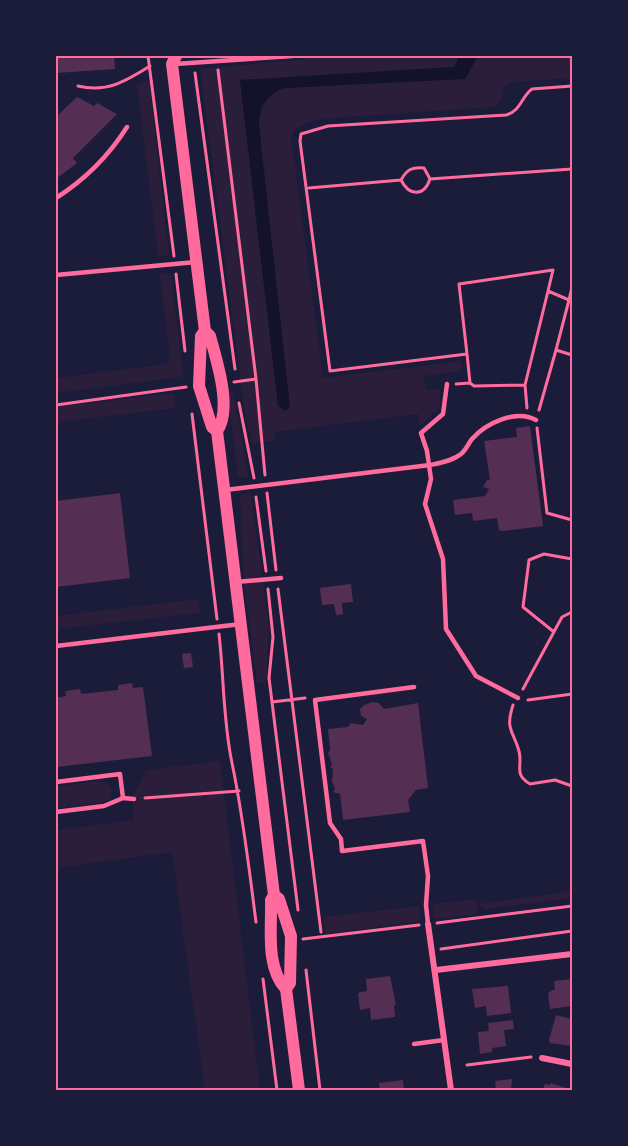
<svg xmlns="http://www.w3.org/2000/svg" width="628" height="1146" font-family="'Sofia Sans Condensed',sans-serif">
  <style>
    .green { fill: #2a1e3b }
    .water { fill: #12122b }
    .building { fill: #542f53 }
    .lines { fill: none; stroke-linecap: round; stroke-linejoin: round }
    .path { stroke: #ff6b9d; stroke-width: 3 }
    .service { stroke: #ff6b9d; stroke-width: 4.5 }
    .minor { stroke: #ff6b9d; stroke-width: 6 }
    .secondary { stroke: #ff6b9d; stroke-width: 12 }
    .neatline { fill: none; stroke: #ff6b9d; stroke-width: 2 }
  </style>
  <rect width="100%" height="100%" fill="#1b1b3a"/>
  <path class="green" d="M313,56H457V62L454,67L240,80L278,405L282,409L259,125C259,106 267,94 285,88L468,76L471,66L478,56H572V78L511,82L504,86L501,100L494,107L318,119L296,128L291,137L323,378L461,361L462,371L424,376L426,390L440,389V407L420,426L418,414L274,432V441L252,443L245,414L200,69L299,60Z
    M149,81L169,255L158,257L137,84Z
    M171,273L183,373L181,377L56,393V378L167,364L170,358L160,274Z
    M227,389L233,390L249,478L238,477Z
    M174,393L176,408L56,422V407Z
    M251,493L269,628L266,683H257L243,574L240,495Z
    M198,599L200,613L56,629V616Z
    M220,761L260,1090H205L172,852L56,868V830L134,820L133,795L146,770Z
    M100,781L108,783L112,791L110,799L103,803L56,808V786Z
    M572,891V898L485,909L477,904L478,914L434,919L433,904L476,899L477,904Z
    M419,906L421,921L325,934L323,917Z"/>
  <path class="water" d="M457,56H478L465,79L285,88C267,94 259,106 259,125L290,407L285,411L278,405L240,80L454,67L457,62Z"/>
  <path class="building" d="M56,56H114L115,69L56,73Z
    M77,97L94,106L97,103L117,114L73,158L77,163L56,179V117Z
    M530,426L543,526L504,531L499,530L497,518L473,521L472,513L455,515L453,500L485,496L487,493L489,489L483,487L487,480H490L484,441L517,437L516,428Z
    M120,493L130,578L56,587V501Z
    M351,584L353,602L342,603L343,614L336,615L334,604L322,605L320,588Z
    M191,653L193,667L184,668L182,654Z
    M132,683L133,688L143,687L152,756L56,767V698L66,696L65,691L80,689L81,694L118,690V685Z
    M372,702L379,703L384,709L418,703L428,788L416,790L408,800L410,812L343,820L340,794L333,792L335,789L332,781L333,769L330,767L332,764L328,753L330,750L328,729L348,727L351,723L363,725L367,719L361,716L360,709L364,705Z
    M390,976L396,1005H394L395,1017L371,1020L370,1008L360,1010L358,993L367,991L366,979Z
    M572,979L571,1006L550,1009L548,993L555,989L554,981Z
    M508,986L511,1013L487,1016L486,1006L475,1008L472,989Z
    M556,1015L572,1019V1046L550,1043L549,1040Z
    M513,1020L514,1029L504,1030L506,1046L492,1048V1052L480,1054L478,1032L489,1031L488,1023Z
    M512,1079L511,1090H496L495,1081Z
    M403,1080L404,1090H380L379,1083Z
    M551,1083L572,1090H543L545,1084L550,1085Z"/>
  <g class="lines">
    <path class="path" d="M148,56L174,256
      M218,70L256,379L265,475
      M195,73L235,369
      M78,86C107,93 126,81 150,66
      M401,180C409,196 424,197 430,179
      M309,188L401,180C407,169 412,167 424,168L430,179L572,169
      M176,274L185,351
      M572,287L569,300L572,301
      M467,354L459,284L553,270L548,291L569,300L556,350
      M234,382L256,379
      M470,383L474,386L525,385L548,291
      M456,384L470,383L467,354L330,371L300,141L301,134L328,126L506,115C521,111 521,97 532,89L572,86
      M525,385L527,408
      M239,403L254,478
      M56,405L186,387
      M539,410L556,350L572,355
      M192,414L217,619
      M537,428L547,513L572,520
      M267,493L276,570
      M256,497L266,571
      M268,589L273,637L269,678L298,910
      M278,589L321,932
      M554,632L523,607L529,560L544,554L572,559
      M219,634C224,677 223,721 232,763C243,815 249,868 256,922
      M523,689L562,617L572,612
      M528,700L572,694
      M272,702L305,698
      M513,705C505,730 513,730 519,751C523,766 513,774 530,784L555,780L572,786
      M145,798L239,791
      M437,923L572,906
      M303,939L419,925
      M441,949L572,931
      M306,970L320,1090
      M263,979L277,1090
      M467,1065L531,1057"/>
    <path class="service" d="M175,64L292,56
      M56,198C86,179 108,157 127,127
      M56,275L196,262
      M447,384L443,414L421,433L427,451L431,479L425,504L443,559L446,629L476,676L518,698
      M225,490L430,465C440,463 452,461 461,454C466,450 468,444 472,439C486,423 516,409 536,420
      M236,582L281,578
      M56,646L241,624
      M414,687L315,700L330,823L341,839L342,851L423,841L428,876L426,905L428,924
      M56,782L120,774L123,798
      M56,812L104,806L123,798L134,799
      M414,1044L444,1040"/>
    <path class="minor" d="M428,924L451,1090
      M436,970L572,954
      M542,1058L572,1064"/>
    <path class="secondary" d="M176,56L172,64L205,331L210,336C216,359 233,409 217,431L274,895L271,900C272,927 265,967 286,989L299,1090
      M205,331L201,336L199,386L212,427L217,431
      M274,895L279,899L291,936L290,983L286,989"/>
  </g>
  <rect width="628" height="1146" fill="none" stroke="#1b1b3a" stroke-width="114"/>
  <rect x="57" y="57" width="514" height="1032" class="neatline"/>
</svg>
